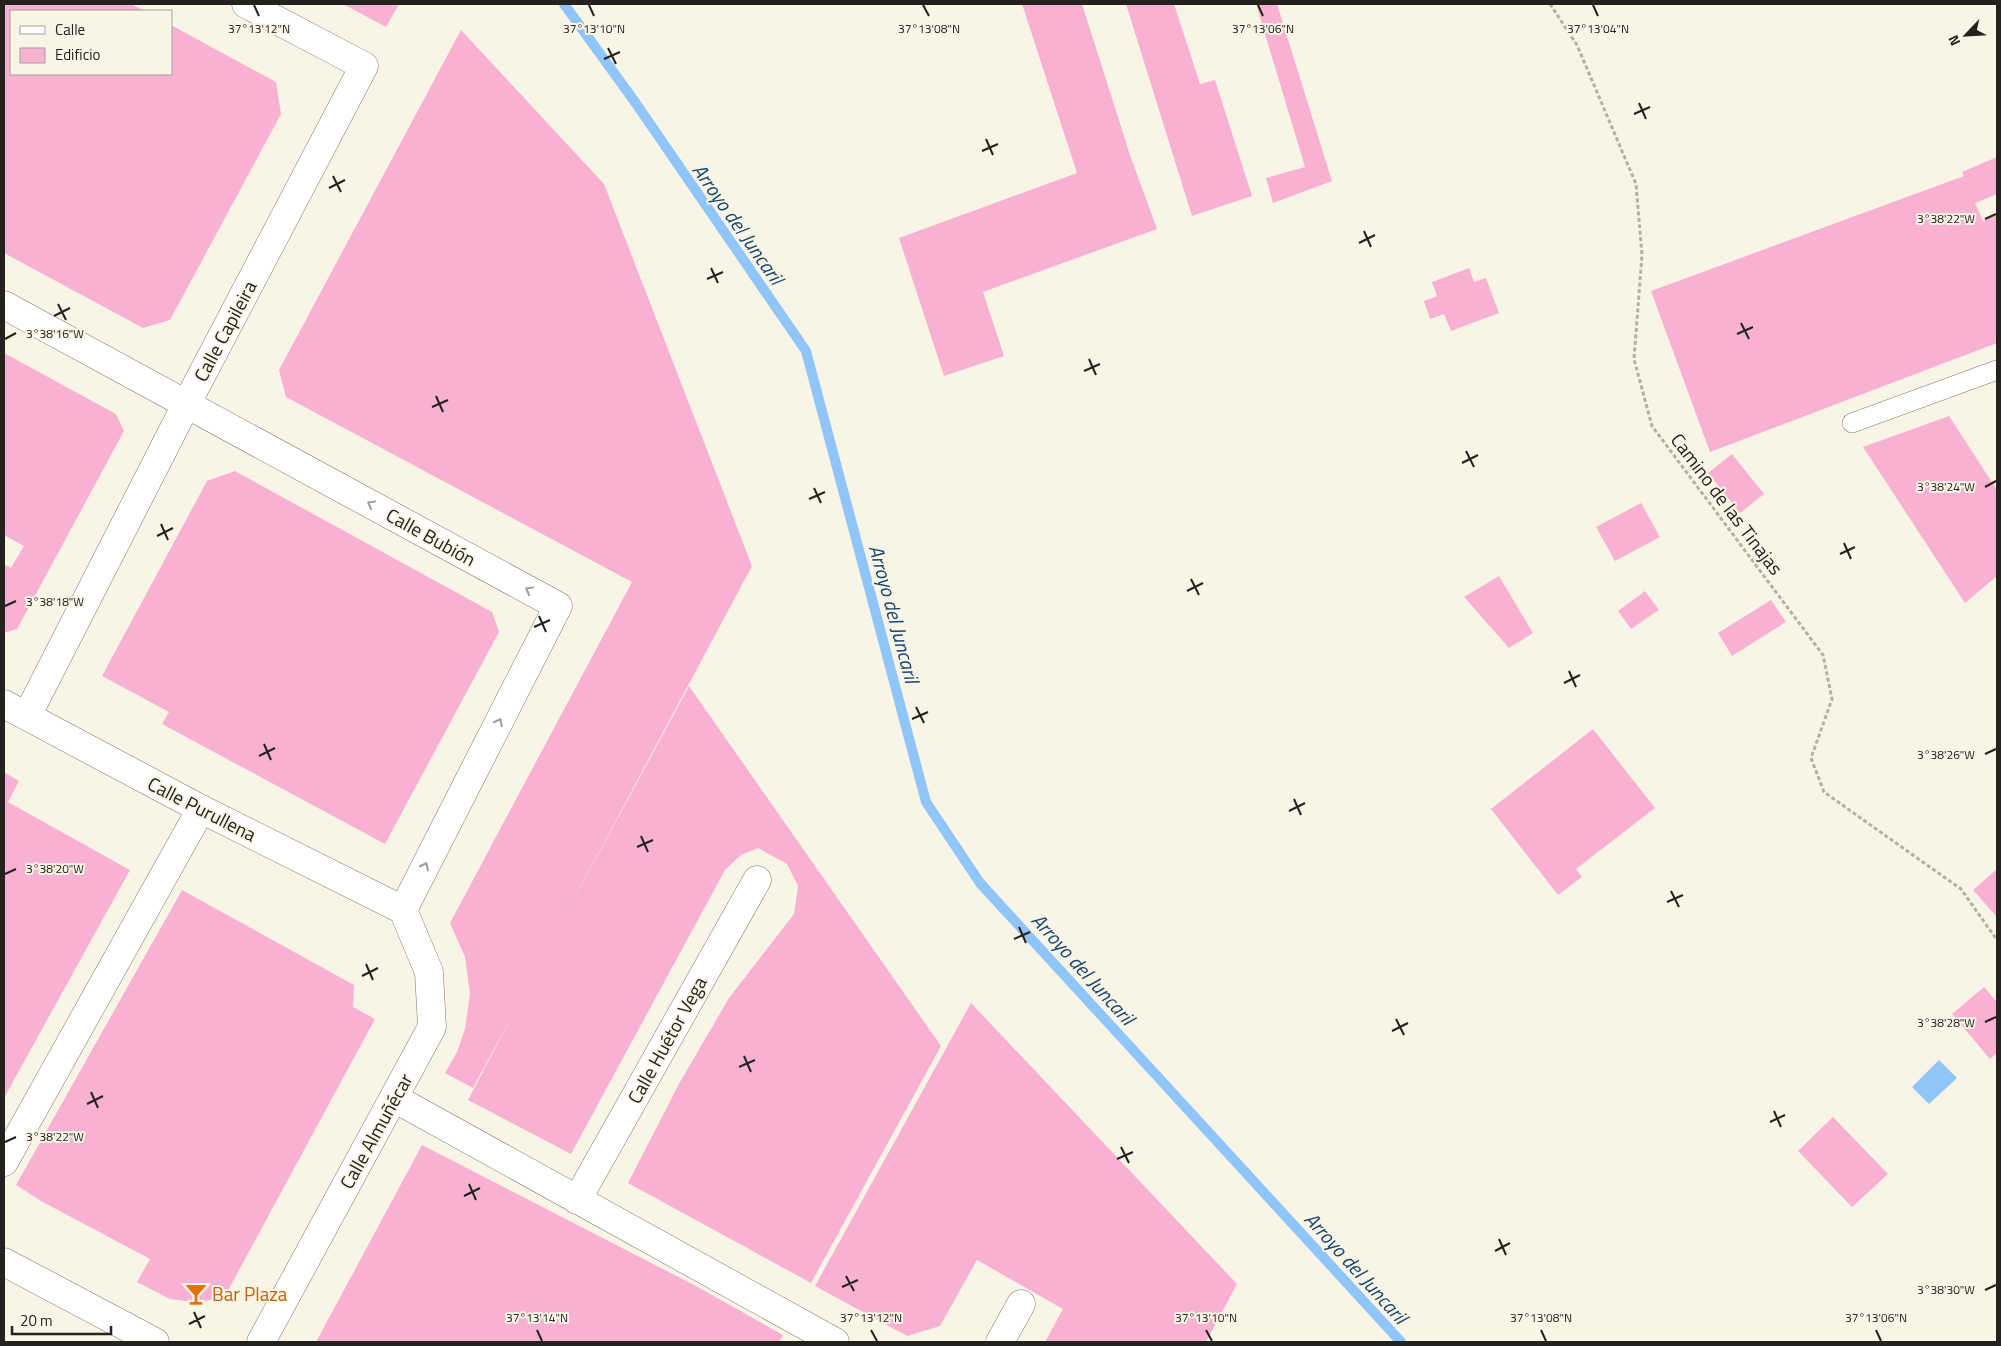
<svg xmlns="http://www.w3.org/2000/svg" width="2001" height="1346" font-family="'Titillium Web',sans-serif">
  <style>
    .water { fill: #90c5f9 }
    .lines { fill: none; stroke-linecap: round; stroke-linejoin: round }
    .stream { stroke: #90c5f9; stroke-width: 10 }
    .building { fill: #f8b1d3 }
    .lane-casing { stroke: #7e7a6d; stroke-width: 20 }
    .street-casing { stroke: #7e7a6d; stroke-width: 29 }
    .secondary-casing { stroke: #7e7a6d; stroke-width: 29 }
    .path { stroke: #b3b0a4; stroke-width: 3; stroke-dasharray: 4 2.5; stroke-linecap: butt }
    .lane { stroke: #fff; stroke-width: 19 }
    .street { stroke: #fff; stroke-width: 28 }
    .secondary { stroke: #fff; stroke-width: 28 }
    .oneway { stroke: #9c9c99 }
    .ticks { fill: none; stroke: #23221d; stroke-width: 2 }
    .labels { text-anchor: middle; stroke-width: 4; stroke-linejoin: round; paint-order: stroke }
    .street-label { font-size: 19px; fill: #23221d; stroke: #f9f5e6 }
    .food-label { font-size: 19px; fill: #c56008; stroke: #f9f5e6; text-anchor: start }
    .water-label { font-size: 20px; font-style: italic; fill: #164670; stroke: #f9f5e6 }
    .ticks-label { font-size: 12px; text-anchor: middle; fill: #23221d; stroke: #f9f5e6; stroke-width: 4; stroke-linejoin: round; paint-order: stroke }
  </style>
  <rect width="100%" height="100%" fill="#f9f5e6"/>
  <path class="water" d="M1939,1060L1957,1078L1929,1104L1912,1087Z"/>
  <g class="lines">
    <path class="stream" d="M564,4L635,102L806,351L926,802L980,883L1401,1342"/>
  </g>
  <path class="building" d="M4,4H131L145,11H11V74H171V25L276,82L281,114L170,320L143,328L4,253Z
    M343,4H399L386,27Z
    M1022,4H1082L1130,155L1157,229L983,292L1004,356L944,376L899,238L1077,173Z
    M1126,4H1174L1200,84L1215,80L1252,196L1192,216Z
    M1256,4H1277L1332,181L1273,203L1266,178L1305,167Z
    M461,30L604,184L752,566L560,925L689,686L941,1046L811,1283L628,1183L680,1082L729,998L794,914L798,886L787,864L758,848L741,855L725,870L571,1154L468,1100L515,1010L473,1088L445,1073L457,1052L465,1029L470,993L465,957L450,923L632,582L286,397L279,370Z
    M1997,157V194L1975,203L1983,221L1997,215V343L1710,452L1651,291L1964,176L1962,172Z
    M1469,268L1474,282L1486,278L1499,313L1451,331L1444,314L1430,319L1424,301L1437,296L1432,282Z
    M4,353L116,414L124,431L17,629L4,633V564L11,568L24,546L4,535Z
    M1949,416L1997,490V576L1965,603L1863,447Z
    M1732,454L1764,494L1740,513L1708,473Z
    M235,471L492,612L499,632L385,844L162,724L169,712L102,676L207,481Z
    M1641,503L1660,537L1615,561L1596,527Z
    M1499,576L1533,633L1509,648L1464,597Z
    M1645,591L1659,610L1631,629L1618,611Z
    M1771,600L1786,622L1732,656L1718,633Z
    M1593,729L1655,808L1576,869L1582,877L1558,895L1491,809Z
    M4,772L19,781L8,802L130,870L4,1098Z
    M1997,869V917L1973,890Z
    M182,890L354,985L353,1007L375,1019L225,1296L199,1303L170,1299L137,1282L150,1259L41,1201L16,1185Z
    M1984,987L1997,1002V1053L1990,1059L1952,1014Z
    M971,1003L1237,1284L1206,1342H1045L1063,1309L977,1260L940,1326L907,1336L815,1286Z
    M1833,1117L1888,1174L1852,1207L1798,1151Z
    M422,1145L696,1286L783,1335L779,1342H316Z"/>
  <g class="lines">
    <defs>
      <path id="lane" d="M1852,423L1997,370"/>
      <path id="street" d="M4,305L558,606L403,910
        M27,716L187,403L364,66L246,4
        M394,1098L835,1342
        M4,1162L201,809
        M577,1200L757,880
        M1000,1342L1021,1304"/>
      <path id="secondary" d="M4,704L201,809L403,910L429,972L432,1027L261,1342
        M4,1262L155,1342"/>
    </defs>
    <use href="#lane" class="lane-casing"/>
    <use href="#street" class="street-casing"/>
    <use href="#secondary" class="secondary-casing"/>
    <path class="path" d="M1550,4L1577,45L1636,184L1642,255L1634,359L1652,426L1823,655L1832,699L1811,758L1824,792L1961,889L1997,940"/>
    <use href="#lane" class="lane"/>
    <use href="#street" class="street"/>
    <use href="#secondary" class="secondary"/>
  </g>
  <defs><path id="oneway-chevron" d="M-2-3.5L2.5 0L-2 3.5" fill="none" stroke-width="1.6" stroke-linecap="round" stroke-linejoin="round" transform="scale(1.25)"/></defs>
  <g class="oneway">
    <use href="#oneway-chevron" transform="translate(371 504) rotate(-151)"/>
    <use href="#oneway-chevron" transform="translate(529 590) rotate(-151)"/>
    <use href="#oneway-chevron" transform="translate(499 722) rotate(-63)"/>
    <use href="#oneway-chevron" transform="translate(425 866) rotate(-63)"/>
  </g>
  <path class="ticks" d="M254,5L259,16M589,5L594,16M923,5L929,16M1258,5L1263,16M1593,5L1598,16M608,48L616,64M604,59L620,52M1639,103L1646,119M1634,114L1650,107M986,139L993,155M982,151L998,144M333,176L341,192M329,188L345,180M1985,219L1996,214M1364,231L1371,247M1359,243L1375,235M711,268L718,283M707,279L723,272M58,304L66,320M54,316L70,308M1741,323L1749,339M1737,334L1753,327M5,339L16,333M1089,359L1096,375M1084,371L1100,364M436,396L443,412M432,407L448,400M1466,451L1474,467M1462,463L1478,455M1985,487L1996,481M814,488L821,503M809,499L825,492M161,524L168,540M157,536L173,528M1844,543L1851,559M1840,554L1855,547M1191,579L1199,595M1187,591L1203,583M5,606L16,601M539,616L546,632M534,627L550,620M1569,671L1576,687M1564,683L1580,675M916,707L924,723M912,719L928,712M264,744L271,760M1985,754L1996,749M259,756L275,748M1294,799L1301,815M1289,811L1305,803M641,836L648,852M637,847L653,840M5,874L16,869M1671,891L1679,907M1667,902L1683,895M1019,927L1026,943M1014,939L1030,932M366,964L373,980M362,976L378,968M1396,1019L1404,1035M1985,1022L1996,1017M1392,1031L1408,1023M744,1056L751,1072M739,1067L755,1060M91,1092L98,1108M87,1104L103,1096M1774,1111L1781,1127M1770,1122L1785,1115M5,1142L16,1137M1121,1147L1129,1163M1117,1159L1133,1152M469,1184L476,1200M464,1196L480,1188M1499,1239L1506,1255M1495,1251L1510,1243M846,1276L854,1291M842,1287L858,1280M1985,1290L1996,1285M194,1312L201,1328M189,1324L205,1316M537,1330L542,1341M871,1330L877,1341M1206,1330L1212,1341M1541,1330L1546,1341M1876,1330L1881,1341"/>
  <defs>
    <symbol id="bar-bare" viewBox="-9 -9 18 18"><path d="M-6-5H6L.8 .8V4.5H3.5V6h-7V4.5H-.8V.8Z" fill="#e8710a" stroke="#f9f5e6" stroke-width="2.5" paint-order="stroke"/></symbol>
  </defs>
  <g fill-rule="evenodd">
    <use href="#bar-bare" x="180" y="1278" width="32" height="32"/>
  </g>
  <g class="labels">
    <g class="street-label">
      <text transform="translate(225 331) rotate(-62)" y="7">Calle Capileira</text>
      <text transform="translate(1727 504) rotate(53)" y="7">Camino de las Tinajas</text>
      <text transform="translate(431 537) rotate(29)" y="7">Calle Bubión</text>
      <text transform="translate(202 809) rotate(27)" y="7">Calle Purullena</text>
      <text transform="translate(667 1040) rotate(-61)" y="7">Calle Huétor Vega</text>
      <text transform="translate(376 1131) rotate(-61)" y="7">Calle Almuñécar</text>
    </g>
    <g class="food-label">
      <text x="212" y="1301">Bar Plaza</text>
    </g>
    <g class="water-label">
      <text transform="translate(738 224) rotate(55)" y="7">Arroyo del Juncaril</text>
      <text transform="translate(894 614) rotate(75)" y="7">Arroyo del Juncaril</text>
      <text transform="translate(1083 969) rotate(48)" y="7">Arroyo del Juncaril</text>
      <text transform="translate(1356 1268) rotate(48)" y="7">Arroyo del Juncaril</text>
    </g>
  </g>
  <g class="ticks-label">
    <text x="259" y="33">37°13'12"N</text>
    <text x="594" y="33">37°13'10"N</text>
    <text x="929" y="33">37°13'08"N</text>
    <text x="1263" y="33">37°13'06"N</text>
    <text x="1598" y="33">37°13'04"N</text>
    <text x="1946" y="223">3°38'22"W</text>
    <text x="55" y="338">3°38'16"W</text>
    <text x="1946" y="491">3°38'24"W</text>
    <text x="55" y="606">3°38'18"W</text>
    <text x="1946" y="759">3°38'26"W</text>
    <text x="55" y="873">3°38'20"W</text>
    <text x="1946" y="1027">3°38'28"W</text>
    <text x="55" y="1141">3°38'22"W</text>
    <text x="1946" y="1294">3°38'30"W</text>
    <text x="537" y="1322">37°13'14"N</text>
    <text x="871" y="1322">37°13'12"N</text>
    <text x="1206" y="1322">37°13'10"N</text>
    <text x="1541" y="1322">37°13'08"N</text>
    <text x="1876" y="1322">37°13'06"N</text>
  </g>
  <rect width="2001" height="1346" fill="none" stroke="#23221d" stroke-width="10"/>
  <rect x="10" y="10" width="162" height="65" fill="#f9f5e6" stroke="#a3a196"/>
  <rect x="20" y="26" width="25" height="8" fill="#ffffff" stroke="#a3a196"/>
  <text x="55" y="35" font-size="15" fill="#23221d">Calle</text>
  <rect x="20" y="48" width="25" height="15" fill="#f8b1d3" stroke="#a3a196"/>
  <text x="55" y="60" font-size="15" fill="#23221d">Edificio</text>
  <g transform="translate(1966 35) rotate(245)" stroke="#f9f5e6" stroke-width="4" paint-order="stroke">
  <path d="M0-4L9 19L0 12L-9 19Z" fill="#23221d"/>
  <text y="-8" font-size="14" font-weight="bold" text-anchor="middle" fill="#23221d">N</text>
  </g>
  <path d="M12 1326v8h99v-8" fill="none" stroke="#23221d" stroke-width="2.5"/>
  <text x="20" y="1326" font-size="15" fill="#23221d" stroke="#f9f5e6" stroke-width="4" paint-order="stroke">20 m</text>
</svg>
